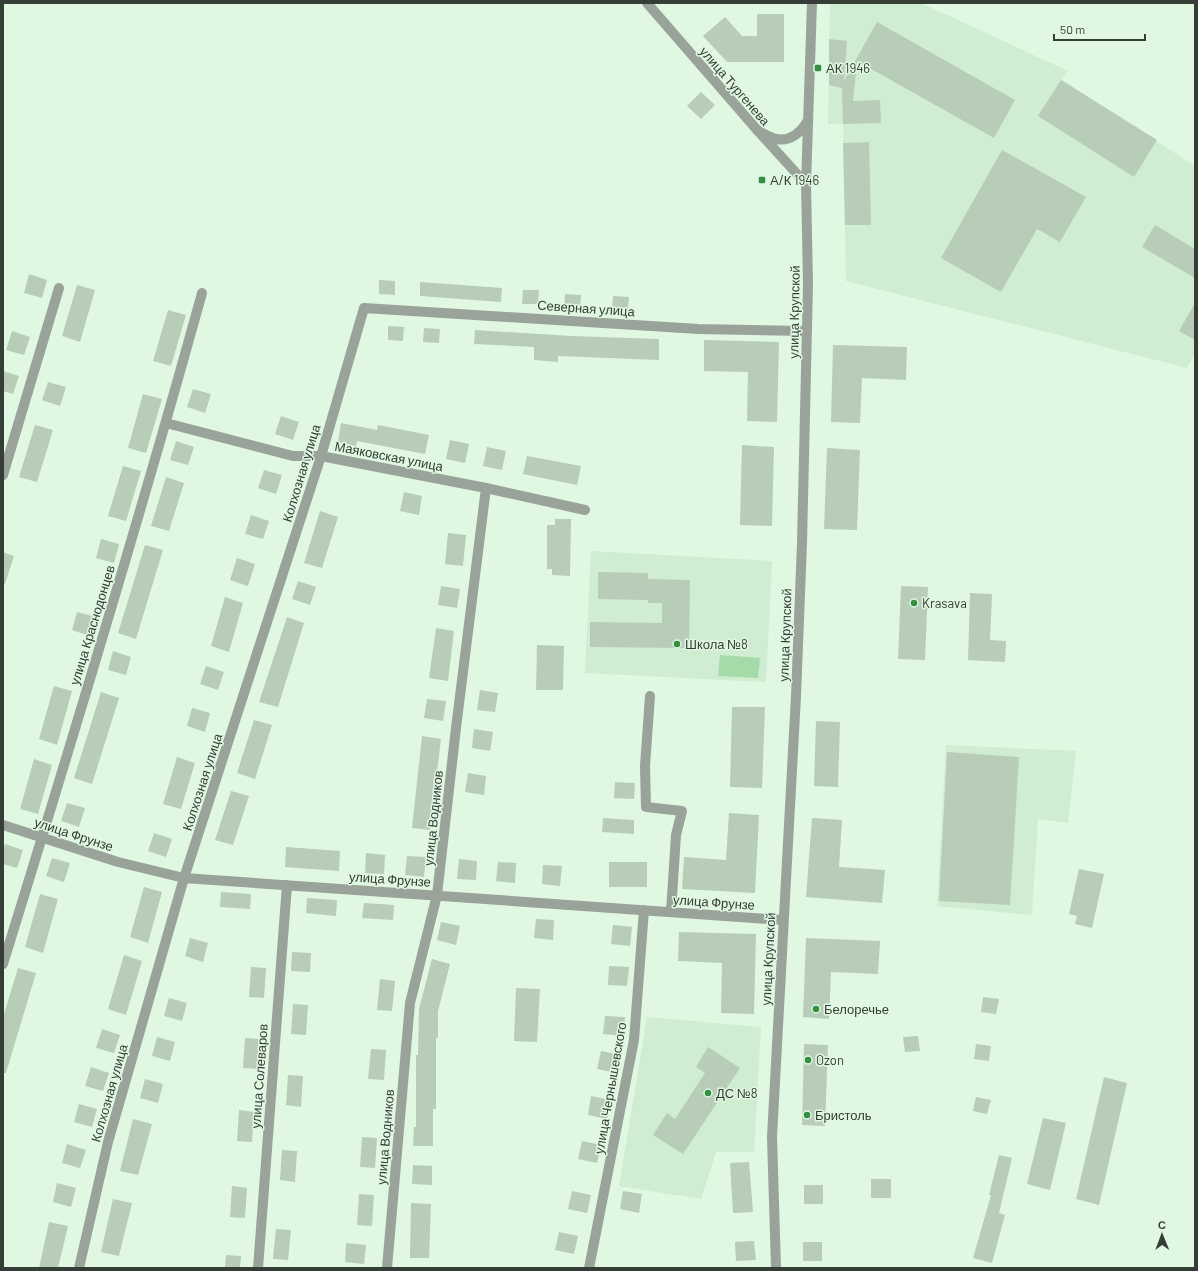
<svg xmlns="http://www.w3.org/2000/svg" width="1198" height="1271" font-family="Barlow,sans-serif">
  <style>
    .built { fill: #d0ecd1 }
    .green { fill: #a4dba8 }
    .building { fill: #b7cdb8 }
    .lines { fill: none; stroke-linecap: round; stroke-linejoin: round }
    .minor { stroke: #9aa39a; stroke-width: 10 }
    .tertiary { stroke: #9aa39a; stroke-width: 10 }
    .poi-dot { fill: #329043; stroke: #e0f7e1; stroke-width: 1.5 }
    .labels { text-anchor: middle; stroke-width: 3; stroke-linejoin: round; paint-order: stroke }
    .poi-label { font-size: 13px; fill: #353e36; stroke: #e0f7e1; text-anchor: start }
    .street-label { font-size: 13px; fill: #353e36; stroke: #e0f7e1 }
  </style>
  <rect width="100%" height="100%" fill="#e0f7e1"/>
  <path class="built" d="M830,3H921L1068,71L1062,80L1195,166V354L1187,368L846,281L843,124H828Z
    M591,551L772,561L766,682L585,673Z
    M946,745L1076,751L1068,823L1038,819L1032,915L937,906Z
    M647,1017L761,1027L754,1152H716L701,1199L619,1186Z"/>
  <path class="green" d="M720,655L760,658L758,678L718,676Z"/>
  <path class="building" d="M757,14H784V62H727L703,36L725,17L742,36H757Z
    M877,22L1015,100L994,138L857,61L853,101L880,100L881,123L843,124L842,88L829,85V39L847,41L844,81Z
    M1061,80L1157,140L1134,177L1038,116Z
    M701,92L715,105L701,119L687,106Z
    M869,142L871,225H845L843,143Z
    M1002,150L1086,197L1060,242L1037,229L1001,292L941,258Z
    M1155,225L1195,249V278L1142,247Z
    M29,274L47,280L42,298L24,293Z
    M379,280L395,281V295L379,294Z
    M420,282L502,288L501,302L420,296Z
    M77,285L95,290L80,342L62,336Z
    M523,290H539L538,304H522Z
    M565,294L581,295L580,309L564,308Z
    M613,296L629,297L628,311L612,310Z
    M1195,303V340L1179,331Z
    M168,310L186,315L171,366L153,361Z
    M388,326L404,327L403,341L388,340Z
    M424,328L440,329L439,343L423,342Z
    M475,330L571,336L659,339V360L558,356V362L534,360V347L474,344Z
    M12,331L30,337L24,355L6,350Z
    M704,340L779,342L777,422L747,421L748,372L704,371Z
    M833,345L907,347L906,380L862,378L860,423L831,422Z
    M3,371L19,376L13,394L3,391Z
    M48,382L66,387L60,406L42,400Z
    M193,389L211,394L205,413L187,407Z
    M143,394L162,399L146,453L128,448Z
    M281,416L299,422L293,440L275,434Z
    M341,423L377,430L378,425L429,435L425,454L357,441L356,446L338,442Z
    M35,425L53,430L37,482L19,477Z
    M450,440L469,444L465,463L446,459Z
    M176,441L194,447L188,465L170,460Z
    M742,445L774,447L772,526L740,525Z
    M487,447L506,451L502,470L483,466Z
    M827,448L860,450L857,530L824,529Z
    M527,456L581,466L577,485L523,474Z
    M123,466L141,471L126,521L108,516Z
    M264,470L282,475L276,494L258,488Z
    M166,477L184,483L169,531L151,526Z
    M404,492L422,496L419,515L400,511Z
    M320,511L338,517L322,568L304,563Z
    M251,515L269,521L263,539L245,534Z
    M555,519H571L570,576L552,575V569H547V525H555Z
    M448,533L466,535L463,566L445,564Z
    M101,539L119,544L114,563L96,558Z
    M145,545L163,550L136,639L118,633Z
    M3,552L14,556L5,584L3,583Z
    M237,558L255,564L248,586L230,580Z
    M598,572L648,573V579L690,580L689,648L590,647V622L662,623V603H648V600L598,599Z
    M298,581L316,587L310,605L292,599Z
    M441,586L460,589L457,608L438,605Z
    M901,586L928,587L925,660L898,659Z
    M970,593L992,594L990,640L1006,641L1005,662L968,660Z
    M225,597L243,603L229,652L211,646Z
    M77,612L96,617L90,636L72,630Z
    M287,617L304,623L278,707L259,702Z
    M436,628L454,631L448,681L429,678Z
    M537,645L564,646L563,690H536Z
    M113,651L131,657L126,675L108,670Z
    M206,666L224,672L218,690L200,684Z
    M54,686L72,691L57,745L39,739Z
    M480,690L498,693L495,712L477,710Z
    M101,692L119,698L92,784L74,778Z
    M427,699L446,701L443,721L424,718Z
    M732,707H765L762,788L730,787Z
    M192,708L210,713L205,732L187,726Z
    M254,720L272,725L255,779L237,773Z
    M816,721L840,722L838,787L814,786Z
    M474,729L493,732L490,751L472,748Z
    M422,736L441,739L430,830L412,828Z
    M947,752L1019,757L1010,905L939,901Z
    M177,757L195,763L181,809L163,804Z
    M34,759L52,765L38,814L20,809Z
    M468,773L486,776L484,795L465,792Z
    M615,782L635,783L634,799L614,798Z
    M231,791L249,796L233,845L215,840Z
    M67,803L85,808L79,827L61,821Z
    M729,813L759,815L755,893L682,889L684,857L726,860Z
    M603,818L634,820V834L602,832Z
    M812,818L842,820L839,867L885,870L882,903L806,897Z
    M154,833L172,839L166,857L148,851Z
    M5,844L23,850L17,868L3,864V851Z
    M286,847L340,851L339,871L285,867Z
    M366,853L385,855L384,874L365,873Z
    M407,856L426,857L424,877L405,875Z
    M52,858L70,863L64,882L46,876Z
    M459,859L477,861L476,880L457,879Z
    M498,862L516,863L515,883L496,881Z
    M609,862H647V887H609Z
    M543,865L562,866L560,886L542,884Z
    M1079,869L1104,874L1092,928L1075,924L1077,916L1069,914Z
    M144,887L162,892L148,943L130,937Z
    M221,892L251,894L250,909L220,907Z
    M40,894L58,899L43,953L25,947Z
    M307,898L337,900L336,916L306,913Z
    M364,903L394,905L393,920L362,918Z
    M536,919L554,920L553,940L534,938Z
    M441,922L460,926L456,945L437,940Z
    M613,925L632,927L630,946L611,944Z
    M679,932L756,934L754,1014L721,1013L722,963L678,961Z
    M190,938L208,943L203,962L185,956Z
    M806,938L880,941L878,974L831,972L829,1019L803,1017Z
    M292,952L311,953L310,972L291,971Z
    M124,955L142,961L126,1015L108,1009Z
    M432,959L450,964L438,1011V1038H436V1109H433V1146H413L414,1127H416V1055H418L419,1009Z
    M609,966L629,967L627,986L608,985Z
    M251,967L266,968L264,998L249,997Z
    M18,968L36,973L6,1073H3V1017Z
    M380,979L395,981L392,1011L377,1010Z
    M516,988L540,989L537,1042L514,1041Z
    M983,997L999,999L996,1014L981,1012Z
    M169,998L187,1003L182,1021L164,1016Z
    M293,1004L308,1005L306,1035L291,1034Z
    M605,1016L625,1017L623,1036L603,1034Z
    M102,1029L120,1035L114,1053L96,1048Z
    M918,1036L920,1051L905,1052L903,1037Z
    M157,1037L175,1042L170,1061L152,1056Z
    M245,1038L260,1039L258,1069L243,1068Z
    M804,1044L828,1045L825,1126L802,1125Z
    M976,1044L991,1046L989,1061L974,1059Z
    M708,1047L740,1068L683,1154L653,1135L667,1113L675,1119L705,1073L696,1067Z
    M371,1049L386,1050L384,1080L368,1079Z
    M601,1051L619,1055L616,1073L597,1069Z
    M91,1067L109,1073L103,1091L85,1086Z
    M288,1075L303,1076L301,1107L286,1105Z
    M1104,1077L1127,1083L1099,1205L1076,1199Z
    M145,1079L163,1084L158,1103L140,1098Z
    M591,1096L611,1100L607,1119L588,1115Z
    M976,1097L991,1100L987,1114L973,1111Z
    M79,1104L97,1109L92,1127L74,1122Z
    M239,1110L254,1112L252,1142L237,1141Z
    M1043,1118L1066,1123L1050,1190L1027,1184Z
    M133,1119L152,1124L138,1175L120,1171Z
    M362,1137L377,1138L375,1168L360,1167Z
    M582,1141L601,1145L597,1163L578,1159Z
    M67,1144L86,1150L80,1168L62,1163Z
    M282,1150L297,1151L295,1182L280,1180Z
    M999,1155L1012,1158L999,1213L1005,1215L992,1263L973,1258L991,1195H989Z
    M749,1162L753,1212L733,1213L730,1163Z
    M413,1165L432,1166V1185L412,1184Z
    M871,1179H891V1198H871Z
    M57,1183L76,1188L71,1207L53,1202Z
    M804,1185H823V1204H804Z
    M232,1186L247,1188L245,1218L230,1217Z
    M572,1191L591,1195L587,1213L568,1209Z
    M623,1191L642,1194L639,1213L620,1209Z
    M359,1194L374,1195L372,1226L357,1225Z
    M113,1199L132,1203L119,1256L101,1252Z
    M411,1203L431,1204L429,1258H410Z
    M49,1222L68,1226L58,1268H39Z
    M276,1229L291,1230L288,1260L273,1259Z
    M559,1232L578,1236L574,1254L555,1250Z
    M754,1241L756,1260L736,1261L735,1242Z
    M803,1242H822V1261H803Z
    M346,1243L366,1245L364,1264L345,1262Z
    M226,1255L241,1256L240,1268H225Z"/>
  <g class="lines">
    <path class="minor" d="M758,131C763,133 770,138 776,139C790,142 802,132 808,120
      M806,184L812,3
      M166,423L293,456H321L486,488L585,510
      M3,475L59,288
      M650,696L645,766L646,807L682,811L676,835L671,912
      M3,825L118,862L184,878L783,920
      M3,964C72,741 140,518 202,293
      M79,1268L108,1142L184,878L321,456L364,308L698,329L807,331
      M258,1268L287,885
      M387,1268L410,1003L437,895L456,728L486,488
      M589,1268L634,1040L644,910"/>
    <path class="tertiary" d="M647,3L758,131L806,184L808,284L802,543L796,696L772,1137L776,1268"/>
  </g>
  <g class="poi-dot">
    <rect x="814" y="64" width="8" height="8" rx="2"/>
    <rect x="758" y="176" width="8" height="8" rx="2"/>
    <circle cx="914" cy="603" r="4"/>
    <circle cx="677" cy="644" r="4"/>
    <circle cx="816" cy="1009" r="4"/>
    <circle cx="808" cy="1060" r="4"/>
    <circle cx="708" cy="1093" r="4"/>
    <circle cx="807" cy="1115" r="4"/>
  </g>
  <g class="labels">
    <g class="poi-label">
      <text x="826" y="73">АК 1946</text>
      <text x="770" y="185">А/К 1946</text>
      <text x="922" y="608">Krasava</text>
      <text x="685" y="649">Школа №8</text>
      <text x="824" y="1014">Белоречье</text>
      <text x="816" y="1065">Ozon</text>
      <text x="716" y="1098">ДС №8</text>
      <text x="815" y="1120">Бристоль</text>
    </g>
    <g class="street-label">
      <text transform="translate(735 86) rotate(49)" y="5">улица Тургенева</text>
      <text transform="translate(586 308) rotate(4)" y="5">Северная улица</text>
      <text transform="translate(794 312) rotate(-89)" y="5">улица Крупской</text>
      <text transform="translate(389 456) rotate(11)" y="5">Маяковская улица</text>
      <text transform="translate(301 473) rotate(-73)" y="5">Колхозная улица</text>
      <text transform="translate(92 625) rotate(-73)" y="5">улица Краснодонцев</text>
      <text transform="translate(785 635) rotate(-88)" y="5">улица Крупской</text>
      <text transform="translate(202 782) rotate(-72)" y="5">Колхозная улица</text>
      <text transform="translate(433 818) rotate(-84)" y="5">улица Водников</text>
      <text transform="translate(74 834) rotate(18)" y="5">улица Фрунзе</text>
      <text transform="translate(390 879) rotate(4)" y="5">улица Фрунзе</text>
      <text transform="translate(714 902) rotate(4)" y="5">улица Фрунзе</text>
      <text transform="translate(768 959) rotate(-87)" y="5">улица Крупской</text>
      <text transform="translate(259 1076) rotate(-86)" y="5">улица Солеваров</text>
      <text transform="translate(610 1088) rotate(-80)" y="5">улица Чернышевского</text>
      <text transform="translate(109 1093) rotate(-74)" y="5">Колхозная улица</text>
      <text transform="translate(385 1137) rotate(-85)" y="5">улица Водников</text>
    </g>
  </g>
  <rect width="1198" height="1271" fill="none" stroke="#353e36" stroke-width="8"/>
  <g transform="translate(1162 1235) rotate(359)" stroke="#e0f7e1" stroke-width="3" paint-order="stroke">
  <path d="M0-3L7 15L0 10L-7 15Z" fill="#353e36"/>
  <text y="-6" font-size="11" font-weight="bold" text-anchor="middle" fill="#353e36">С</text>
  </g>
  <path d="M1054 34v6h91v-6" fill="none" stroke="#353e36" stroke-width="2"/>
  <text x="1060" y="34" font-size="12" fill="#353e36" stroke="#e0f7e1" stroke-width="3" paint-order="stroke">50 m</text>
</svg>
